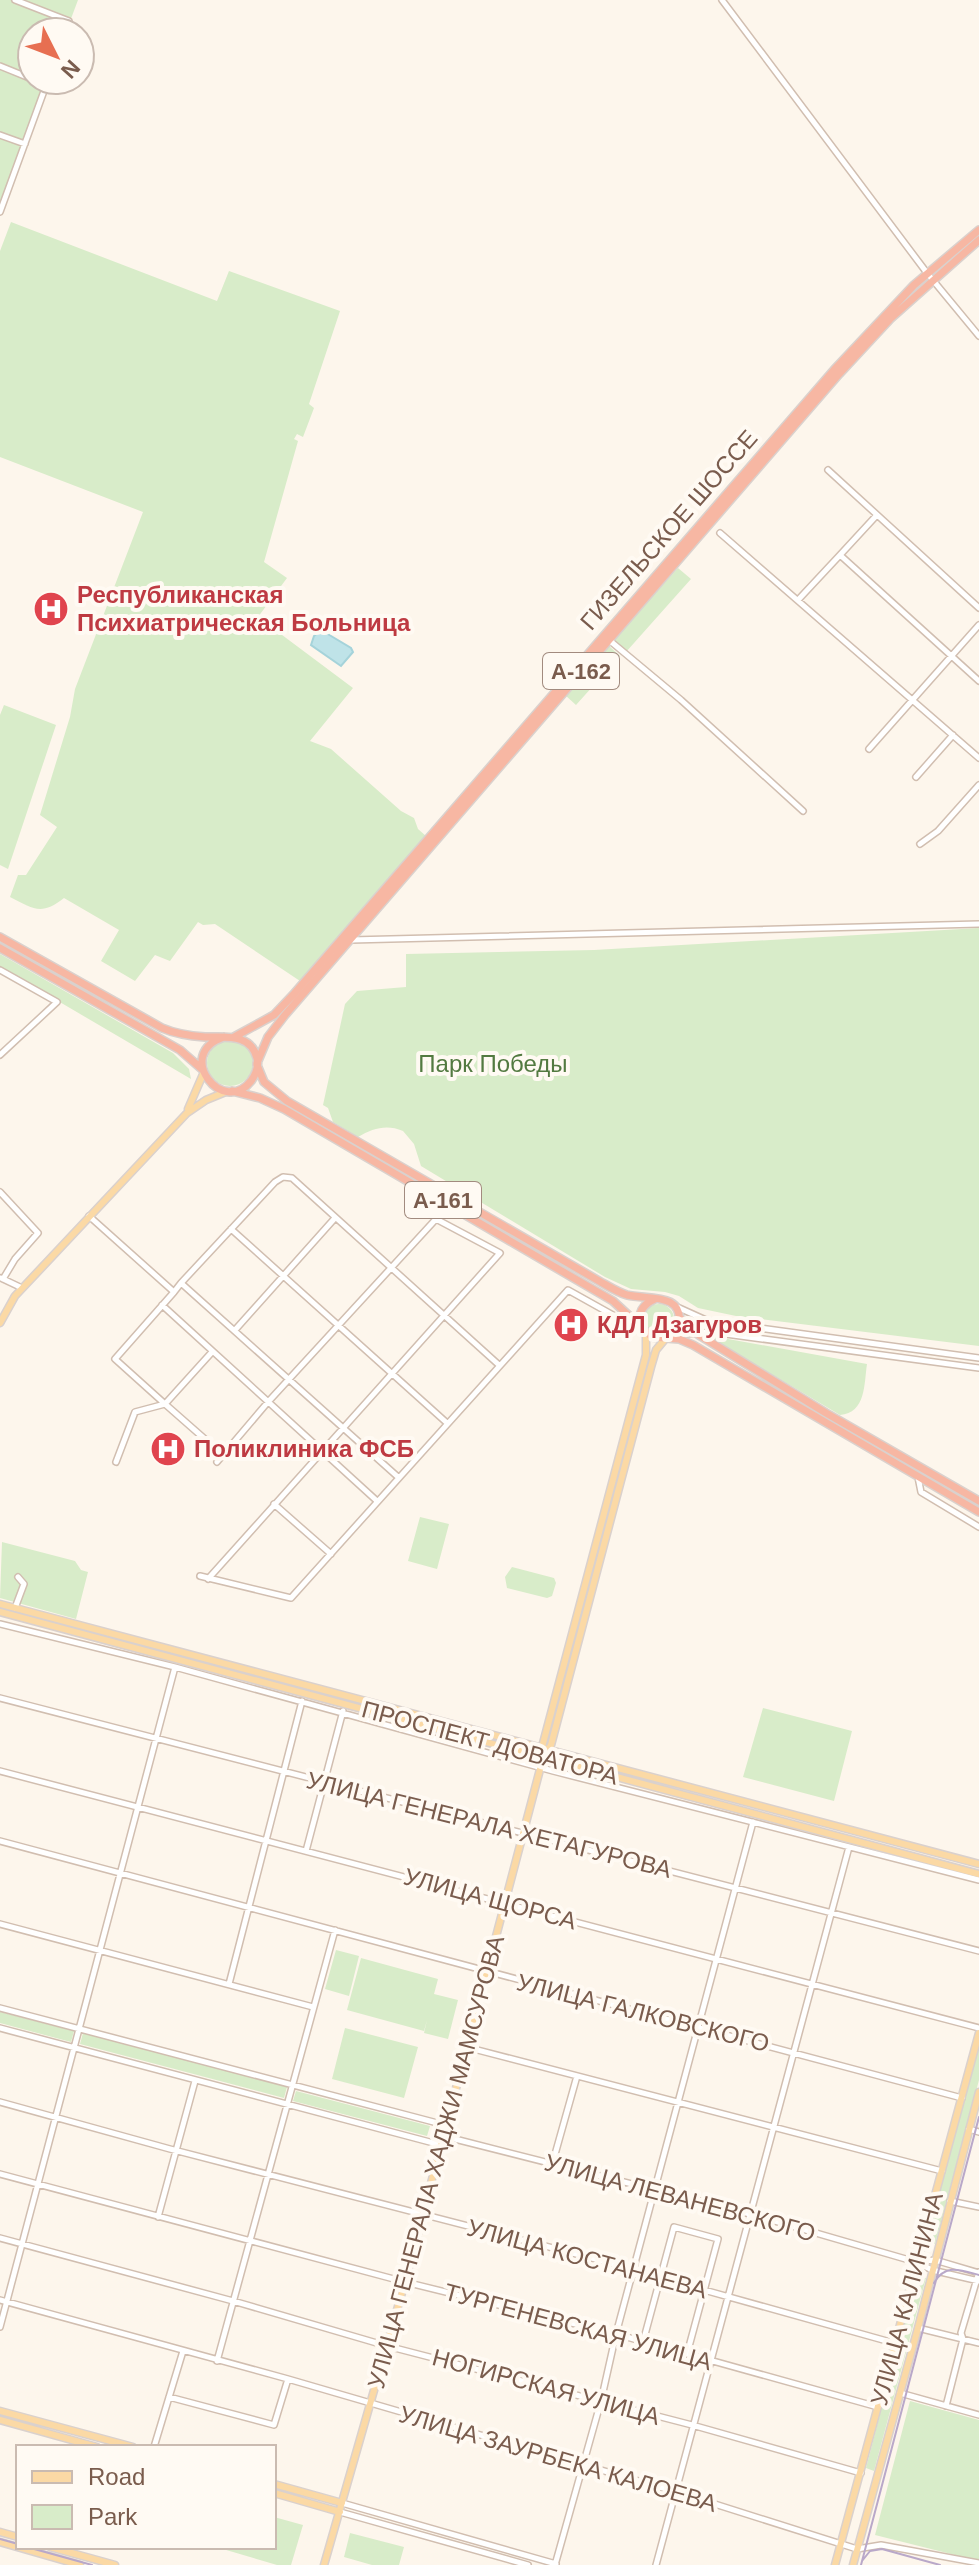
<svg xmlns="http://www.w3.org/2000/svg" width="979" height="2565" font-family="Arial,sans-serif">
  <style>
    .green { fill: #d8ecc9 }
    .water { fill: #bfe3e8; stroke: #a5d3da; stroke-width: 2 }
    .lines { fill: none; stroke-linecap: round; stroke-linejoin: round }
    .minor-casing { stroke: #d1beb0; stroke-width: 8 }
    .major-casing { stroke: #dad1cd; stroke-width: 9 }
    .highway-casing { stroke: #dad1cd; stroke-width: 10 }
    .minor { stroke: #fff; stroke-width: 5 }
    .major { stroke: #fbd9a5; stroke-width: 6 }
    .highway { stroke: #f7b7a3; stroke-width: 7 }
    .tram { stroke: #b9a8c9; stroke-width: 2 }
    .labels { text-anchor: middle; stroke-width: 8; stroke-linejoin: round; paint-order: stroke }
    .shield { fill: #fffaf3; stroke: #a28b7f; stroke-width: 2 }
    .shield-label { font-size: 22px; font-weight: bold; fill: #7a5c4d }
    .street-label { font-size: 24px; fill: #7a5c4d; stroke: #fffaf3 }
    .health-label { font-size: 24px; font-weight: bold; fill: #be3a42; stroke: #fffaf3; text-anchor: start }
    .park-label { font-size: 24px; fill: #537a41; stroke: #fffaf3 }
  </style>
  <rect width="100%" height="100%" fill="#fdf6ec"/>
  <path class="green" d="M0,0H78L66,32H32V80H49L0,216Z
    M11,222L217,301L229,271L340,311L309,404L314,408L303,437L297,434L294,439L298,441L264,562L287,578L258,617L353,688L310,741L331,749L401,811L414,818L418,829L426,836L300,981L215,924L203,925L198,922L170,961L155,955L135,981L101,961L119,930L64,898C41,916 34,909 10,897L18,875H26L57,827L40,815L70,717L75,689L143,512L0,457V251Z
    M678,568L691,579L626,652L613,640Z
    M609,646L620,656L576,705L565,695Z
    M4,705L56,725L8,869L0,865V715Z
    M979,928V1346L736,1316L698,1308L679,1296L665,1292L631,1289L605,1277L421,1166L414,1144L403,1131C387,1124 373,1128 358,1137L333,1122L328,1108L323,1105L345,1004L357,991L406,987V954L594,950Z
    M0,954L173,1053L189,1069L191,1079L0,967Z
    M207 1063a23 23 0 1 1 46 0a23 23 0 1 1-46 0Z
    M644 1319a15 15 0 1 1 30 0a15 15 0 1 1-30 0Z
    M706,1335L867,1364C864,1384 866,1413 840,1415Z
    M420,1517L449,1524L437,1569L408,1561Z
    M2,1542L75,1561L81,1570L88,1572L76,1619L0,1598Z
    M512,1567L554,1578L556,1583L552,1596L547,1598L507,1588L505,1577Z
    M763,1708L852,1731L834,1801L743,1777Z
    M336,1950L359,1956L349,1996L325,1989Z
    M361,1958L438,1979L434,1994L458,2000L448,2039L424,2033L427,2020L424,2031L347,2010Z
    M0,2012L74,2031L71,2042L0,2023Z
    M345,2028L418,2047L404,2098L332,2079Z
    M83,2033L287,2087L284,2098L80,2044Z
    M979,2043V2080L935,2244L926,2241Z
    M296,2091L430,2126L427,2136L293,2101Z
    M916,2276L926,2278L874,2471L866,2468Z
    M910,2401L979,2420V2561L875,2535Z
    M274,2517L303,2525L291,2565H277L216,2547H274Z
    M350,2533L404,2547L399,2565H372L344,2557Z"/>
  <path class="water" d="M321,630L351,648L353,652L341,666L311,645L314,636Z"/>
  <g class="lines">
    <defs>
      <path id="minor" d="M15,0L69,21V32
        M722,0L927,273L979,336
        M0,66L32,79
        M35,80L47,84
        M0,135L25,144
        M0,212L48,80
        M828,470L979,608
        M720,533L979,758
        M840,555L876,516
        M798,600L840,555L979,681
        M609,640L681,700L803,811
        M869,749L979,625
        M916,777L953,735
        M920,844L938,831L979,785
        M351,940L979,924
        M0,970L57,1002L0,1055
        M0,1192L38,1233L15,1259L3,1279
        M89,1216L174,1292L181,1283L398,1477
        M231,1229L447,1423
        M1,1278L22,1288
        M181,1283L275,1182L283,1177L292,1178L499,1365
        M162,1305L377,1501
        M677,1307L708,1321L979,1358
        M235,1330L335,1218
        M671,1335L711,1332L979,1368
        M212,1352L165,1404L223,1455
        M116,1462L135,1412L165,1404L115,1359L174,1292
        M918,1477L921,1492L979,1527
        M274,1504L331,1554
        M200,1576L291,1598L568,1290L645,1333
        M208,1579L500,1253L436,1219L268,1402L217,1462
        M15,1608L24,1584L18,1577
        M0,1624L175,1667L553,1771L979,1880
        M0,1698L979,1951
        M0,1771L979,2028
        M0,1841L962,2098
        M306,1851L343,1711
        M0,1924L313,2007
        M229,1984L302,1701
        M0,2008L445,2125
        M0,2028L441,2145
        M466,2047L942,2171
        M0,2102L170,2149L661,2276L704,2290L894,2343
        M969,2129L979,2132
        M443,2136L754,2215L916,2262L932,2270L979,2281
        M552,2165L577,2076
        M0,2174L405,2282L616,2334L878,2407
        M950,2201L979,2207
        M158,2217L195,2081
        M0,2238L233,2301L387,2346L692,2425L861,2473
        M917,2262L935,2260L979,2273
        M0,2300L288,2379L680,2493L857,2549L881,2545L979,2563
        M0,2327L175,1667
        M918,2328L979,2343
        M643,2342L674,2227L718,2239L687,2354
        M217,2361L335,1930
        M900,2393L979,2415
        M169,2397L274,2425L288,2379
        M946,2406L963,2339L961,2333L979,2272
        M154,2447L183,2351
        M342,2503L556,2564
        M340,2512L528,2565
        M555,2565L601,2401L616,2334L753,1822
        M656,2565L849,1847"/>
      <path id="major" d="M188,1109L204,1072
        M0,1323L15,1296L187,1113L206,1100L228,1091
        M0,1604L979,1864
        M0,1612L979,1874
        M541,1751L646,1355V1333
        M0,2411L133,2447
        M0,2420L97,2447
        M274,2484L342,2503
        M274,2493L340,2512
        M0,2532L18,2537
        M0,2542L80,2565
        M50,2547L115,2565
        M324,2565L405,2282L543,1758L551,1745L651,1367L656,1350L666,1338
        M835,2565L979,2033
        M853,2565L918,2328L979,2092"/>
      <path id="highway" d="M0,937L162,1028C176,1034 190,1036 205,1037C224,1038 250,1032 257,1058C259,1066 256,1074 251,1081C223,1117 173,1054 224,1037
        M0,948L180,1050L203,1070
        M234,1037L274,1015L293,995L834,370L914,285L979,230
        M257,1063L268,1037L285,1015L839,374L890,319L979,240
        M257,1065L264,1082L287,1101L599,1281C608,1286 617,1292 627,1295C648,1300 684,1292 679,1325L666,1338
        M232,1091L260,1098L284,1109L613,1301L652,1337L679,1339L693,1345L979,1512
        M680,1318L699,1335L826,1413L979,1501
        M641,1327C637,1313 643,1304 655,1299"/>
    </defs>
    <use href="#minor" class="minor-casing"/>
    <use href="#major" class="major-casing"/>
    <use href="#highway" class="highway-casing"/>
    <use href="#minor" class="minor"/>
    <use href="#major" class="major"/>
    <use href="#highway" class="highway"/>
    <path class="tram" d="M934,2283C945,2263 961,2270 979,2275
      M0,2539L18,2544
      M27,2547L92,2565
      M862,2561L870,2551L882,2549L940,2565
      M861,2565L979,2117"/>
  </g>
  <defs>
    <symbol id="hospital-disc" viewBox="-11 -11 22 22"><circle r="9.5" fill="#e0444e" stroke="#fffaf3"/><path d="M-5-5h3v3.5h4V-5h3V5h-3V1.5h-4V5h-3Z" fill="#fff"/></symbol>
  </defs>
  <g fill-rule="evenodd">
    <use href="#hospital-disc" x="31" y="589" width="40" height="40"/>
    <use href="#hospital-disc" x="551" y="1305" width="40" height="40"/>
    <use href="#hospital-disc" x="148" y="1429" width="40" height="40"/>
  </g>
  <g class="labels">
    <g class="shield">
      <rect x="543" y="653" width="76" height="36" rx="6"/>
      <rect x="405" y="1182" width="76" height="36" rx="6"/>
    </g>
    <g class="shield-label">
      <text x="581" y="679">А-162</text>
      <text x="443" y="1208">А-161</text>
    </g>
    <g class="street-label">
      <text transform="translate(669 530) rotate(-49)" y="8">ГИЗЕЛЬСКОЕ ШОССЕ</text>
      <text transform="translate(490 1743) rotate(15)" y="8">ПРОСПЕКТ ДОВАТОРА</text>
      <text transform="translate(489 1825) rotate(14)" y="8">УЛИЦА ГЕНЕРАЛА ХЕТАГУРОВА</text>
      <text transform="translate(490 1899) rotate(15)" y="8">УЛИЦА ЩОРСА</text>
      <text transform="translate(643 2013) rotate(14)" y="8">УЛИЦА ГАЛКОВСКОГО</text>
      <text transform="translate(436 2162) rotate(-75)" y="8">УЛИЦА ГЕНЕРАЛА ХАДЖИ МАМСУРОВА</text>
      <text transform="translate(680 2198) rotate(15)" y="8">УЛИЦА ЛЕВАНЕВСКОГО</text>
      <text transform="translate(587 2259) rotate(15)" y="8">УЛИЦА КОСТАНАЕВА</text>
      <text transform="translate(907 2299) rotate(-75)" y="8">УЛИЦА КАЛИНИНА</text>
      <text transform="translate(578 2327) rotate(15)" y="8">ТУРГЕНЕВСКАЯ УЛИЦА</text>
      <text transform="translate(546 2387) rotate(15)" y="8">НОГИРСКАЯ УЛИЦА</text>
      <text transform="translate(558 2459) rotate(16)" y="8">УЛИЦА ЗАУРБЕКА КАЛОЕВА</text>
    </g>
    <g class="health-label">
      <text x="77" y="603">Республиканская<tspan x="77" dy="28">Психиатрическая Больница</tspan></text>
      <text x="597" y="1333">КДЛ Дзагуров</text>
      <text x="194" y="1457">Поликлиника ФСБ</text>
    </g>
    <g class="park-label">
      <text x="493" y="1072">Парк Победы</text>
    </g>
  </g>
  <rect x="16" y="2445" width="260" height="104" fill="#fffaf3" stroke="#cabbb1" stroke-width="2"/>
  <rect x="32" y="2471" width="40" height="12" fill="#fbd9a5" stroke="#cabbb1" stroke-width="2"/>
  <text x="88" y="2485" font-size="24" fill="#7a5c4d">Road</text>
  <rect x="32" y="2505" width="40" height="24" fill="#d8ecc9" stroke="#cabbb1" stroke-width="2"/>
  <text x="88" y="2525" font-size="24" fill="#7a5c4d">Park</text>
  <g transform="translate(56 56) rotate(132)"><circle r="38" fill="#fffaf3" stroke="#cabbb1" stroke-width="2"/>
  <path d="M0-6L14 30L0 20L-14 30Z" fill="#e76f51"/>
  <text y="-12" font-size="22" font-weight="bold" text-anchor="middle" fill="#7a5c4d">N</text>
  </g>
</svg>
